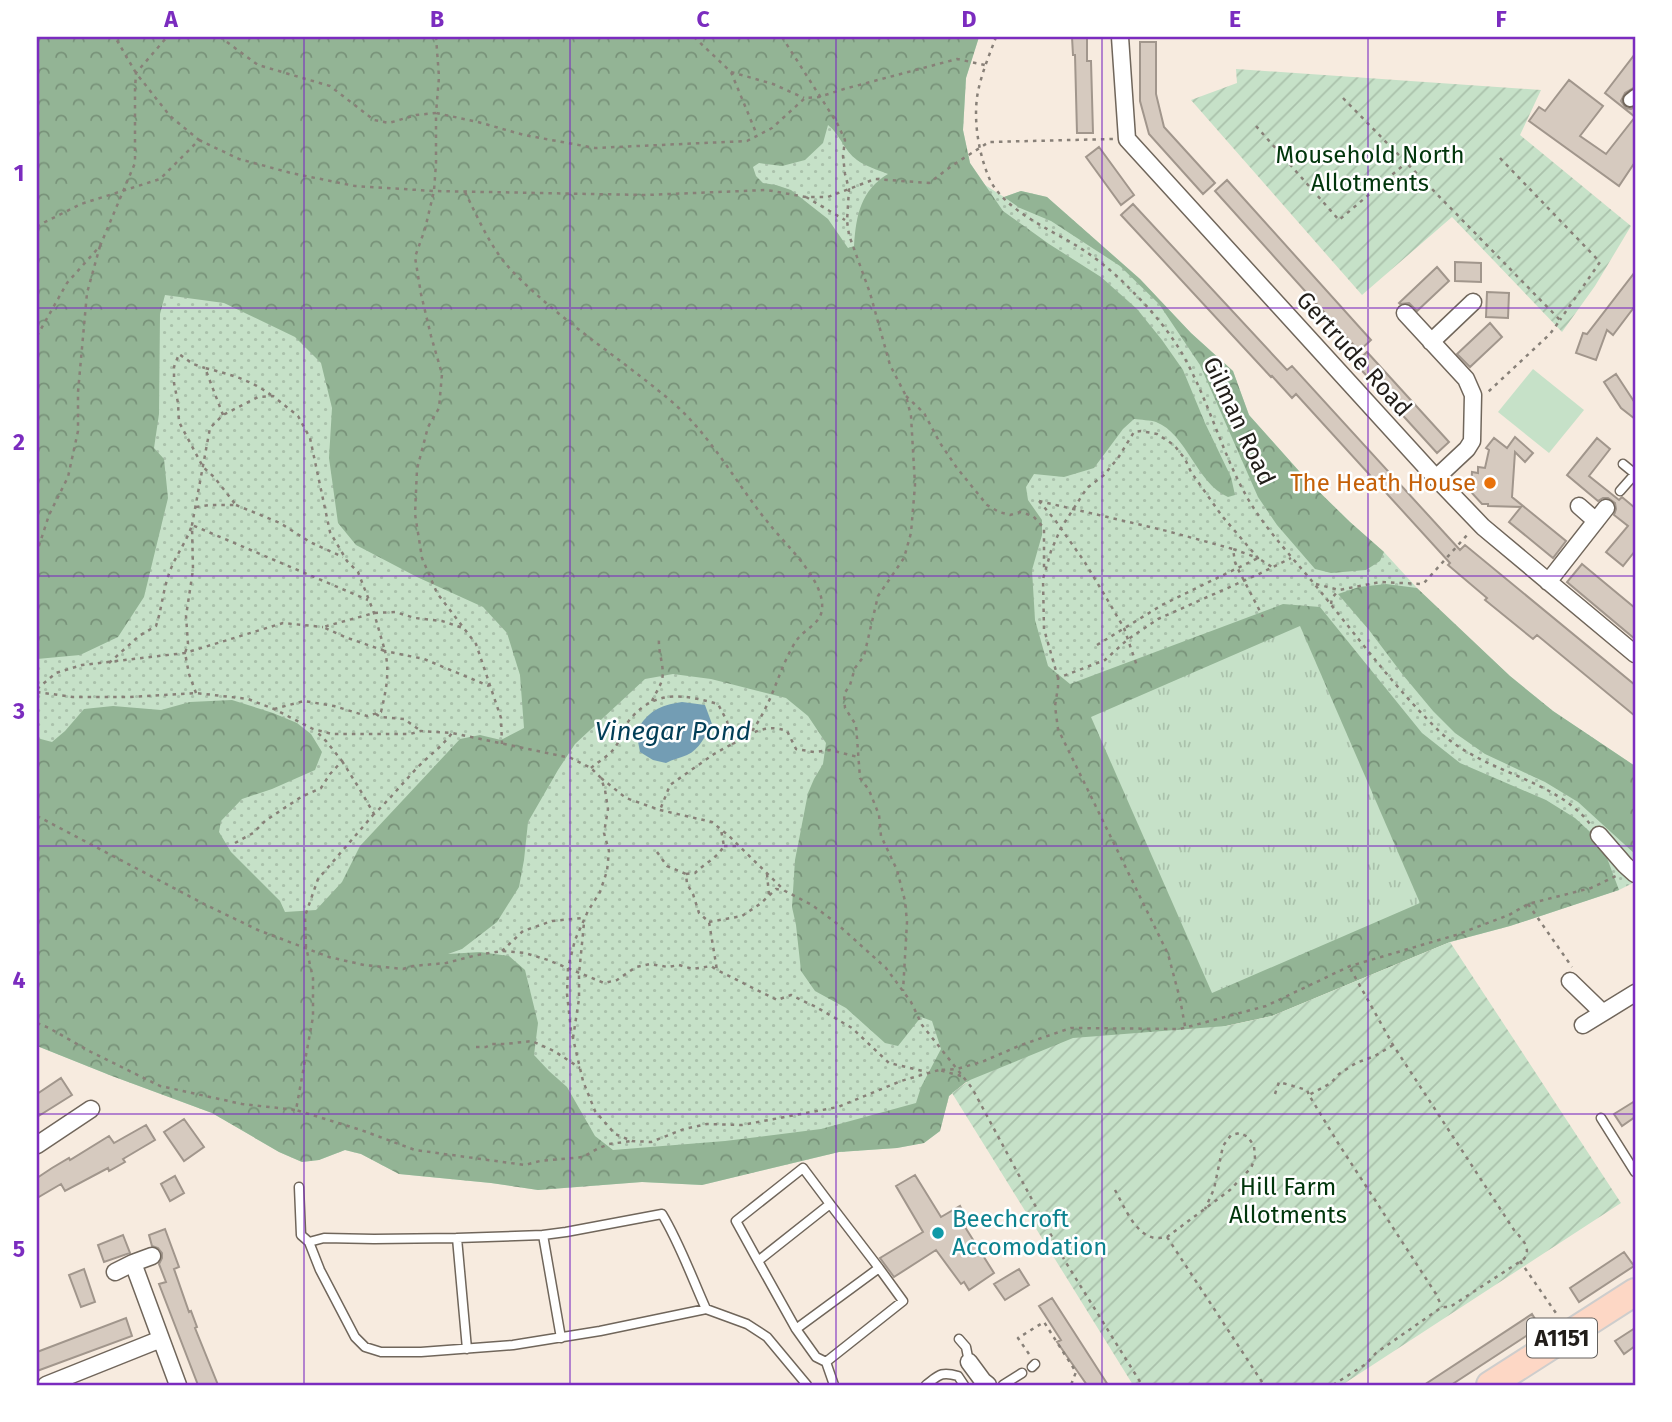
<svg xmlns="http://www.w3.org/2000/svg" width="1672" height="1422" font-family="'Fira Sans',sans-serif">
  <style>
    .grass { fill: url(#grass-dots) }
    .forest { fill: url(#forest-crowns); fill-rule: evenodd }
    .park { fill: url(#park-tufts) }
    .garden { fill: url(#garden-furrows) }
    .pitch { fill: #c6e1c8 }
    .water { fill: #739db4 }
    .building { fill: #d6cabf; stroke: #a1968c; stroke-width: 2 }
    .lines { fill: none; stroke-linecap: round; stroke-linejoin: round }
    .service-casing { stroke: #70665b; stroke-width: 11 }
    .pedestrian-casing { stroke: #70665b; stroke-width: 16 }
    .minor-casing { stroke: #70665b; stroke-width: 19 }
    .primary-casing { stroke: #cecdcc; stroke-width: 30 }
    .path { stroke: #888078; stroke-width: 2.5; stroke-dasharray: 3.5 5; stroke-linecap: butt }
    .service { stroke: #fff; stroke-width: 8 }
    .pedestrian { stroke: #fff; stroke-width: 12 }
    .minor { stroke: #fff; stroke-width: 16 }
    .primary { stroke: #fdd7c5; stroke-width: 26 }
    .grid { fill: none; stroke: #7b2cbf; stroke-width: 2; stroke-opacity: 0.55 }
    .food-dot { fill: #e8710a; stroke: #fff; stroke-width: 2.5 }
    .culture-dot { fill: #0f9aa8; stroke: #fff; stroke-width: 2.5 }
    .labels { text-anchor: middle; stroke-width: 5; stroke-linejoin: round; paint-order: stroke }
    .shield { fill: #fff; stroke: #64615e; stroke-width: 2 }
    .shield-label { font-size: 23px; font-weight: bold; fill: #211d19 }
    .park-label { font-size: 24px; fill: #00350b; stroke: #fff }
    .street-label { font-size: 24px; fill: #211d19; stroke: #fff }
    .food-label { font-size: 24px; fill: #c56008; stroke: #fff; text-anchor: end }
    .culture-label { font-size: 24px; fill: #0d838f; stroke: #fff; text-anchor: start }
    .water-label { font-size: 26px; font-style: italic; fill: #023e57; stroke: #fff }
    .neatline { fill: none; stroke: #7b2cbf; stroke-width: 2.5 }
    .grid-label { font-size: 23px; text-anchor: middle; font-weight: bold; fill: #7b2cbf }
  </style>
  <defs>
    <pattern id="grass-dots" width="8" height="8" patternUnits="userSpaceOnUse" patternTransform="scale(1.75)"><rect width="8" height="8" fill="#c6e1c8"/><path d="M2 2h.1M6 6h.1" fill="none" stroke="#aac1ab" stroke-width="1.8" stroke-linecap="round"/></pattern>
    <pattern id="forest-crowns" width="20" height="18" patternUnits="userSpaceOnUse" patternTransform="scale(1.75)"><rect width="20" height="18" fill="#93b495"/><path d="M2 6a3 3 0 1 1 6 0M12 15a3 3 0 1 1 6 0" fill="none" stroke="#789279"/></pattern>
    <pattern id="park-tufts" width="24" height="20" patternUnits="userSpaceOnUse" patternTransform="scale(1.75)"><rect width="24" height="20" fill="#c6e1c8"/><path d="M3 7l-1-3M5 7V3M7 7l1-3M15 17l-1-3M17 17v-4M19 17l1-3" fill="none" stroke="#aac1ab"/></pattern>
    <pattern id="garden-furrows" width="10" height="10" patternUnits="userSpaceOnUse" patternTransform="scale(1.75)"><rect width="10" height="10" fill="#c6e1c8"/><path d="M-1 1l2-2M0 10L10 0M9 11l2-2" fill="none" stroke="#aac1ab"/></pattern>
  </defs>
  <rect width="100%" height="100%" fill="#f7ebdf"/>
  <path class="grass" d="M37,37H979L966,78L963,130L970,163L985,185L1004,197L1021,191L1047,197L1140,279L1191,333L1233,371L1249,415L1307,480L1350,522L1384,552L1427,599L1510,676L1553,711L1635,766V882L1619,890L1510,926L1450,942L1226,1026L966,1082L949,1096L940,1131L924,1143L897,1148L839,1152L702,1185L642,1182L538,1190L491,1183L399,1174L361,1154L345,1150L319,1160L302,1162L279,1152L212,1113L112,1076L37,1046Z"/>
  <path class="forest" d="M37,37H979L966,78L963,130L970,163L1003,211L1049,244L1101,277L1137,309L1162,340L1183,370L1205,423L1231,477L1235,495L1228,497C1196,483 1187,434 1156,422C1150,420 1141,420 1134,419L1123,429L1094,468L1064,477L1034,474L1026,487L1028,500L1042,520V535L1032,570L1035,620L1048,666L1070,684L1283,604L1320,607L1422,733L1460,763L1546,800L1575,818L1601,842L1619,890L1510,926L1450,942L1272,1016L966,1082L949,1096L940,1131L924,1143L897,1148L839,1152L702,1185L642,1182L538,1190L491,1183L399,1174L361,1154L345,1150L319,1160L302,1162L279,1152L212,1113L112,1076L37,1046V738L52,742L65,731L84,709L113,706L161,710L190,702L232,700L273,713L297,723L311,734L322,752L315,770L272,789L242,799L221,821L219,832L231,852L280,901L285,912L316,910L342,882L360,846L460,739L480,735L501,740L524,728L520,675L507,633L483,607L417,577L356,545L338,523L329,458L332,408L321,363L295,337L224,303L165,295L160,314L159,414L154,448L164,459L168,498L144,597L118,637L80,655L37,659ZM828,125C840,134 844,151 857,160C865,166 878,170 888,174C861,190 856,215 854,246L848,248L828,219L791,190L776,185L763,183L756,176L753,167L759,163L782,166L805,160L823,143ZM673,674L711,679L786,698L808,716L826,743L823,764L814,779L808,793L795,860L792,907L796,925L801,971L815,991L846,1008L885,1043L898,1046L921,1017L932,1021L941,1049L921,1087L916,1103L821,1129L725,1141L613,1150L595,1136L567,1087L549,1071L534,1055L538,1023L525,970L509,956L480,952L448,954L462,949L497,922L519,887L524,860L528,822L558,770L575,744L645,679Z
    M1021,191L1047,197L1140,279L1191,333L1233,371L1249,415L1307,480L1350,522L1384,552L1380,561L1366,570L1331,573L1315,569L1277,525L1258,497L1200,365L1159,304L1120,266L1051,221L1020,208L1004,197Z
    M1386,584L1417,588L1510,676L1553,711L1635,766V854L1578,802L1545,782L1485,754L1455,733L1433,711L1403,675L1369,630L1338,594L1359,587Z"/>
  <path class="park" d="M1300,626L1420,903L1212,993L1091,717Z"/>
  <path class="garden" d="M1236,69L1541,90L1520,135L1631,226L1595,286L1562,332L1452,217L1362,295L1191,100L1237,83Z
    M1450,942L1621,1203L1342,1385H1133L952,1093L970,1080L1073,1038L1226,1026L1272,1016Z"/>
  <path class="pitch" d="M1533,369L1584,410L1549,453L1498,412Z"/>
  <path class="water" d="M682,702L705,705L712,724C706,735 699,750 687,755C680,758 673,759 666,763L653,760L640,752L636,731C650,710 658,706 682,702Z"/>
  <path class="building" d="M1072,37H1087V61H1091L1093,133H1077L1075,55H1073Z
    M1140,42H1156V94L1164,127L1215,183L1203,194L1149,134L1140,101Z
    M1635,54V87L1625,93L1621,101L1626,108L1631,109L1635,107V162L1619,186L1529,121L1539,107L1545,111L1569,80L1603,106L1580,136L1606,154L1635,117L1605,93Z
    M1099,147L1134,195L1121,205L1086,157Z
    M1227,180L1371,340L1359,351L1215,191Z
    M1133,204L1287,370L1292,366L1460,550L1465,545L1635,685V716L1537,635L1533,639L1485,600L1487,598L1448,565L1450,563L1296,394L1292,398L1272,376L1271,377L1121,215Z
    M1455,262L1481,263V282L1455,281Z
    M1437,267L1449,281L1417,311L1409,303L1400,304L1399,303Z
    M1635,272V306L1613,335L1607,330L1596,360L1576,353L1583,333L1587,334Z
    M1487,292L1509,293L1508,318L1486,317Z
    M1490,323L1502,337L1470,367L1457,354Z
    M1367,352L1449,442L1437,453L1355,363Z
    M1616,374L1635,403V419L1621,408L1604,382Z
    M1515,437L1533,453L1525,462L1515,452L1512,497L1566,541L1553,558L1509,522L1521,507L1488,506V504H1482L1471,492L1472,472L1478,473V467L1485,468L1489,450L1486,448L1494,438L1507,448Z
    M1597,438L1610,449L1589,476L1619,500L1622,497L1635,508V551L1623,566L1606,552L1628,526L1614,515L1616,509L1615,503L1608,498H1603L1598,501L1567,475Z
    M1582,564L1635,608V639L1567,582Z
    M61,1078L72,1095L37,1117V1094Z
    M1635,1101V1117L1622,1126L1614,1114Z
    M184,1119L204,1147L184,1161L164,1132Z
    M146,1125L155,1140L123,1159L125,1162L109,1171L108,1168L65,1191L61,1184L37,1198V1178L52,1168L69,1158L70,1160L109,1136L114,1143Z
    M915,1175L941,1217L960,1206L969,1224L965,1227L994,1273L969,1290L964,1282L961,1284L936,1250L894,1277L880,1258L923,1232L896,1186Z
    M175,1176L184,1193L170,1201L161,1184Z
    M165,1229L179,1267L174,1269L189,1312L191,1311L197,1327L195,1328L218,1385H198L159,1284L166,1282L159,1264L162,1258V1253L158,1248L152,1246L149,1235Z
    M123,1235L130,1253L104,1262L98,1245Z
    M1624,1252L1634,1266L1579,1302L1570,1288Z
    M84,1269L95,1302L81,1307L69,1275Z
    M1019,1269L1029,1285L1005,1300L994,1284Z
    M1052,1298L1108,1385H1087L1057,1342L1061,1340L1039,1306Z
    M1532,1314L1540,1327L1451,1385H1424Z
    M126,1318L132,1336L37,1371V1352Z
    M1635,1328V1346L1624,1354L1615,1341Z"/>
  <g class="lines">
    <defs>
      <path id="service" d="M1623,464L1634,473
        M1620,491L1635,474
        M1601,1118L1635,1172
        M299,1187L301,1235L309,1242
        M543,1235L561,1338
        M457,1238L467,1349
        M758,1261L736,1221L803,1168L830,1204
        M706,1309C692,1278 680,1244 662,1214L566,1232L543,1235L457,1238L374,1239L324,1238L309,1242L320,1270L355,1337L365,1347L381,1352H421L513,1345L600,1331L706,1309L747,1324L767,1337L807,1385
        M796,1329L758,1261L830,1204L879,1268
        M959,1339L966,1347L969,1362
        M826,1362L903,1301L879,1268L796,1329L816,1357L826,1362L834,1385
        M1032,1367L1035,1364
        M926,1385C939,1375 941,1371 958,1376L964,1385
        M1003,1385L1022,1373"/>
      <path id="pedestrian" d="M1630,100L1635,96"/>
      <path id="minor" d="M1120,37L1127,139L1436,478L1483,527L1635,654
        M1405,313L1466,379L1473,395L1472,441L1467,449L1436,478
        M1431,342L1473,302
        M1579,506L1596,521
        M1548,582L1606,508
        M1599,835L1625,865L1635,874
        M1570,981L1602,1012
        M1583,1025L1635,993
        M37,1145L91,1109
        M152,1256L133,1263L161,1339
        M115,1272L133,1263
        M969,1362L983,1381L988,1385
        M46,1385L161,1339L178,1385"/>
      <path id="primary" d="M1490,1385L1635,1292"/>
    </defs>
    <use href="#service" class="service-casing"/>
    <use href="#pedestrian" class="pedestrian-casing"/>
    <use href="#minor" class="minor-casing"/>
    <use href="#primary" class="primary-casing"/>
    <path class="path" d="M220,37L258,65L330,86L374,120L389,123L416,115L436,113L439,77L436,37
      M694,37L731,72L757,135
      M782,37L837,123L845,140L843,156L845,174L849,189L847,221L849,235L870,293L890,365L906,396L911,416L915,485L911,533L904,558L878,596L864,656L855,668L850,685L844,694L845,708L856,725L860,778L869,790L879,815L881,836L897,870L905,901L907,922L903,991
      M996,37C990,53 983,70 979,87C972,115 978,153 990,180C1005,210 1049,229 1077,246C1098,259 1117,275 1134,293C1151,310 1167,329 1180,350C1208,397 1221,452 1248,499C1267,531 1293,558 1316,586C1356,635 1394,687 1439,731C1482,773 1555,778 1590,824
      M731,72L773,84L804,98
      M1343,98L1560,320L1550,334L1488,392
      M1256,126L1339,220L1406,163
      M199,140L239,159L291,173L355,186L434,191L645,195L767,190L806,197H828L875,179L929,183L953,165L989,142L1113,139
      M1500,158L1600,262L1560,320
      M465,192C479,220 492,251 514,273C562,322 619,357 671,401C712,436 736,484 770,525C787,546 825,581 822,609C821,624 804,629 796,641C781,665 776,689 763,713C759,721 754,728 749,736
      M806,197L845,220
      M37,227L45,222L81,204L160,179L199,140L170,116L136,73L115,37
      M100,246L135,163V90L136,73L167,37
      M37,336L67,283L100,246L87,293L78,392V431L68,477L49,515L37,552
      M906,396L924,413L940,443L957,468L987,505L999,512L1010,515L1020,512L1033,516L1044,528V571
      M223,415L205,368C229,374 251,380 271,395
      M1039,501L1167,531L1233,549L1235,562L1238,569L1263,617
      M1039,501L1055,520L1084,561L1104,594L1124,628L1137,666
      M236,505L280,523L310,542L343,557
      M196,507L210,505H236L214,477L203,467L179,422L178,403L174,383V367L179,354L193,364L205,368
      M1316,584L1339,590L1380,582L1421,584L1424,583L1468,534
      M1331,604L1332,598L1339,590
      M1097,645L1162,605L1258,558L1272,567
      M109,663L139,636L156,626C162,608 163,589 170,571C176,555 187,541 192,525L368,600
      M1058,678L1044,629L1043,579L1051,551L1061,528L1087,488L1104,475L1118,458L1134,432L1141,431L1157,434L1174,445L1185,459L1191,472L1222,516L1258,558L1233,549
      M37,689L56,673L82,665L185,653L283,623L323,627
      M37,692L73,697H129L196,693L248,699L274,709L313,729L332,734H410L421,731L452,733L571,758L591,768L601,778L605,790L608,809L604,833L609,851L607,871L600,892L588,911L575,940L568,968L567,994L571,1030L583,1081L595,1111L615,1134L632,1141L651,1142L684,1129L707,1124L742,1125L838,1107L901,1081L939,1070
      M196,693L189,674L185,653L188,644L186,616L193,570L192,525L210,428L223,415L258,397L273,396L298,416L310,438L330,532L347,561L358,572L374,613L385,651L345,637L323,627L374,613L395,612L415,618L442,621L463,628
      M652,701C655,694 660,687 662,680C665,667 658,653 659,639
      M274,709L304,701L334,706L367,716L381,712C386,691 390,672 385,651L424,659L489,686
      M376,714L380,717L404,719L421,731
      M502,744L501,718L476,644L437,593L422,558L415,514L417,469L428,427L439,408L442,374L431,336L421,294L415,257L425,229L434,191L436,163V113L478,122L524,135L595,148L747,141L772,128L805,98L819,97L844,89L957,59L985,65
      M732,744C752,734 764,723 787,731L796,749L814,752L830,750L858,757
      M342,761L359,788L374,814C389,800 402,784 416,769C428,756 441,748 452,733
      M591,768C598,762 607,757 613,750C621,741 623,726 632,717C657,689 686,695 718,704L727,721L732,744L714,754L670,785L660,810
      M601,778L626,798L660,810L712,822L729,836L785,891L812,905L835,922L886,968L911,1002L922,1025L972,1088L1065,1261L1142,1385
      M374,814L318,879L305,916L306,947L313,978V1017L296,1110L361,1130L415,1150L525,1165L540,1161L583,1157L597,1149L609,1144L632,1141
      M37,816L206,905L258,930L329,957L364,965L403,969L413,966L446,963L477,955L502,951L525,953L548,960L604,983L617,980L636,967L650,964L668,967L679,965L693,969L711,966L717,970
      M235,843L253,833L265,821L301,797L321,788L330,774L342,761L326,741L316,731
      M724,846H738
      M657,852L667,866L686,874L687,884L693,894L699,913L709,922L717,970L777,1000L791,995L816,1007L852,1028L889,1063L927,1072
      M686,874L695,873C704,864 717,858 724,846L721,830
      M767,874L769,895
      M1528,904L1572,967
      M709,922L742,916L760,904L776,889L782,890
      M502,951L523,931L552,921L583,918
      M37,1023L49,1028L91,1052L160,1086L242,1104L296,1110
      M1185,1026L1180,999L1168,954L1058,729L1055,706L1058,687V678L1105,660L1127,640L1158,619L1259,574L1291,558
      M573,1038L579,999V974L584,923
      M1393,1045L1375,1056L1356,1063L1339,1074L1331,1083L1309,1095L1338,1143L1436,1294L1442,1307
      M476,1047H486L492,1044H505L532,1041L554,1051L580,1068
      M961,1076L939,1070L957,1069L984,1061L1021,1045L1071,1028L1180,1029L1266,1006L1350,966L1456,935L1509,915L1528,904L1591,888L1616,876
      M1275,1094L1279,1082L1307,1090L1309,1095
      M1115,1190C1124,1206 1135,1235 1155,1238C1159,1238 1163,1238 1167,1237L1230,1190L1251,1168L1255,1158L1254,1146L1248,1137L1240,1133L1231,1135L1223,1146L1214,1189L1205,1209
      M1167,1237L1264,1385
      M1520,1261L1558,1316
      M1029,1354L1018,1338L1044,1322L1076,1372L1071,1385
      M1051,1384L1052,1385
      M1333,1385L1366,1364L1376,1353L1442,1307H1450L1524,1259C1532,1248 1522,1239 1514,1230L1393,1045L1350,968"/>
    <use href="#service" class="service"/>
    <use href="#pedestrian" class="pedestrian"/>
    <use href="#minor" class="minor"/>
    <use href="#primary" class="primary"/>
  </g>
  <path class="grid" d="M304,37V1385M570,37V1385M836,37V1385M1102,37V1385M1368,37V1385M37,308H1635M37,576H1635M37,846H1635M37,1114H1635"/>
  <circle class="food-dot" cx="1490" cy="483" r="7"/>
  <circle class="culture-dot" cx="938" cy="1233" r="7"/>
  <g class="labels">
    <rect class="shield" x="1527" y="1318.5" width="70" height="39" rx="5"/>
    <g class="shield-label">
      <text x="1562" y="1346">A1151</text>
    </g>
    <g class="park-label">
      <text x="1370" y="163">Mousehold North<tspan x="1370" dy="28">Allotments</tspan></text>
      <text x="1288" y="1195">Hill Farm<tspan x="1288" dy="28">Allotments</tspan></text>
    </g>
    <g class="street-label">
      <text transform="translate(1354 354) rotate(48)" y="8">Gertrude Road</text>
      <text transform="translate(1239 421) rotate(65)" y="8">Gilman Road</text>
    </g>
    <g class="food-label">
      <text x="1476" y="491">The Heath House</text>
    </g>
    <g class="culture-label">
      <text x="952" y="1227">Beechcroft<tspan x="952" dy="28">Accomodation</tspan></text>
    </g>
    <g class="water-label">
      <text x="673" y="740">Vinegar Pond</text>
    </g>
  </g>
  <rect width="1672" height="1422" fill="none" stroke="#ffffff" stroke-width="77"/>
  <rect x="38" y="38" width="1596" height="1346" class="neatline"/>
  <g class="grid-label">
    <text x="171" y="27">A</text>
    <text x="437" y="27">B</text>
    <text x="703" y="27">C</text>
    <text x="969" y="27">D</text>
    <text x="1235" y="27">E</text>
    <text x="1501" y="27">F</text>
    <text x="19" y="181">1</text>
    <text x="19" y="450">2</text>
    <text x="19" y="719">3</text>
    <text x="19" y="988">4</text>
    <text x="19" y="1257">5</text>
  </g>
</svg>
